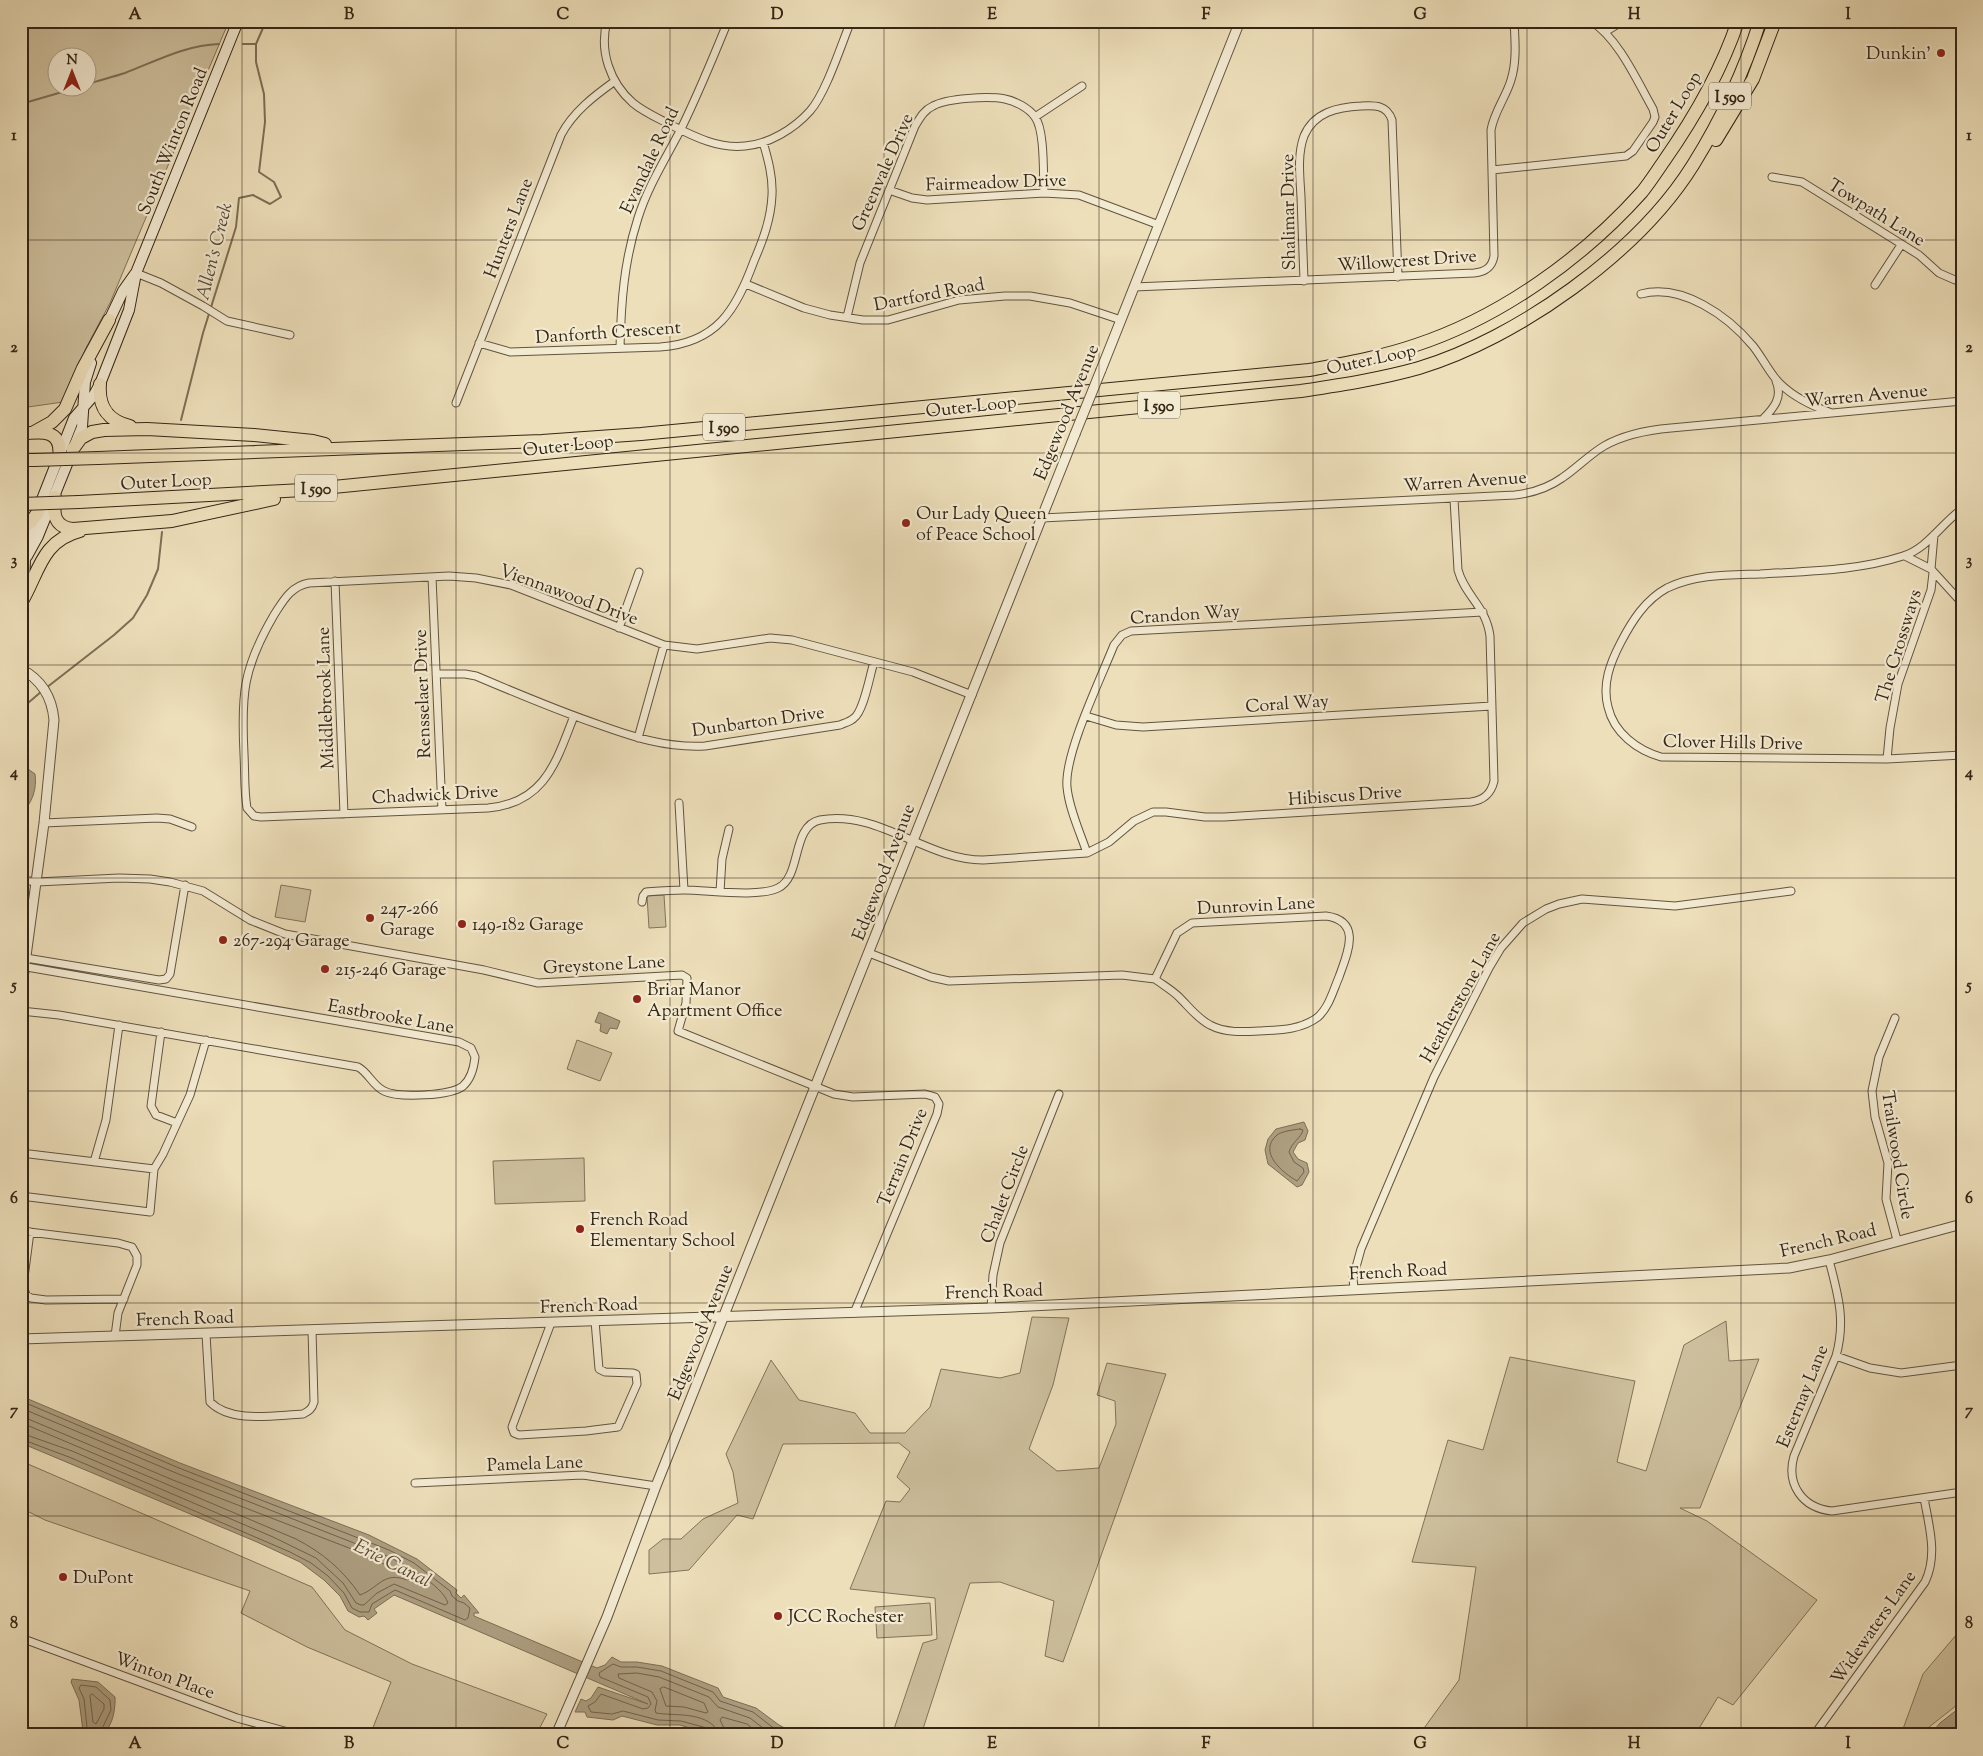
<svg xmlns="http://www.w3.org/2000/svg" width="1983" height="1756" font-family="'Sorts Mill Goudy',serif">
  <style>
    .green { fill: #cec09e; stroke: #81735a; fill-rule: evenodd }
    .water { fill: #aea082; stroke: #7d6f56 }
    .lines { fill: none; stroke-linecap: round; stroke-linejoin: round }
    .shore { stroke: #71634c; stroke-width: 1 }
    .stream { stroke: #7d6f56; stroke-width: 2 }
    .minor-casing { stroke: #62543e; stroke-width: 9 }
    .tertiary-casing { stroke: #62543e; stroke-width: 11 }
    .secondary-casing { stroke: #342615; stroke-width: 12 }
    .motorway-casing { stroke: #342615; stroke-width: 14 }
    .minor { stroke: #f3ead2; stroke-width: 7 }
    .tertiary { stroke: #f3ead2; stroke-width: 9 }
    .secondary { stroke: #f3ead2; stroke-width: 10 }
    .motorway { stroke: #eddfba; stroke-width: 12 }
    .tertiary-bridge-casing { stroke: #62543e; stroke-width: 11; stroke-linecap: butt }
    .motorway-bridge-casing { stroke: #342615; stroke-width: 14; stroke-linecap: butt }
    .tertiary-bridge { stroke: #f3ead2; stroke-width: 9 }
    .motorway-bridge { stroke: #eddfba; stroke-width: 12 }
    .grid { fill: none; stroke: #342615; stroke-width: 1; stroke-opacity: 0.55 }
    .poi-dot { fill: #8f2418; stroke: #f3ead2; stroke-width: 2 }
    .labels { text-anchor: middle; stroke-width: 4.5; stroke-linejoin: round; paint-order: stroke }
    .shield { fill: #f3ead2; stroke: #6d614e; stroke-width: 1 }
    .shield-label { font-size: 16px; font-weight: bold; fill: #342615 }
    .poi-label { font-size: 18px; fill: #342615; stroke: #f3ead2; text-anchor: start }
    .street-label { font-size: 18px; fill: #342615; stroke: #f3ead2 }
    .water-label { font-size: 19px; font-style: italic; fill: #594b36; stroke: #f3ead2 }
    .neatline { fill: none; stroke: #342615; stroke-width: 2 }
    .grid-label { font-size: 16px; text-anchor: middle; font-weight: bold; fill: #342615 }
  </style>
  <rect width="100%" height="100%" fill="#eddfba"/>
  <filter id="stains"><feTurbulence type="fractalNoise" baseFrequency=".004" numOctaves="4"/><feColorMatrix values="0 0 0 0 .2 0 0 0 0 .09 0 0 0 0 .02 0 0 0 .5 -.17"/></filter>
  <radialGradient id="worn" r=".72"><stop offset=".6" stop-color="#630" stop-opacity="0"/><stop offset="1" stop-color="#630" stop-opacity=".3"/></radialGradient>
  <path class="green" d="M21,21H229L131,253L110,303L86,348L63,402L21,408ZM58,58H88V88H58Z
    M281,885L311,890L305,922L275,917Z
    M664,895L666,927L649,928L647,896Z
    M577,1040L612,1053L600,1081L567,1069Z
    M584,1158L585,1201L495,1204L493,1161Z
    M1032,1317L1069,1318L1053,1385L1029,1449L1057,1471L1099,1468L1116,1424L1115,1401L1097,1395L1107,1363L1166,1374L1063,1662L1045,1656L1054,1601L1000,1582L970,1583L921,1735H892L923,1643L937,1639L935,1598L850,1589L886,1501L900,1502L910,1489L897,1477L910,1452L899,1443L783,1444L753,1519L737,1515L689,1570L649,1574V1550L663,1539H681L703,1519L738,1503L733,1472L726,1454L771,1360L799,1400L855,1413L870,1433H905L930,1407L941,1369L1000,1378L1020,1373Z
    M1726,1321L1729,1361L1759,1359L1700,1508H1680L1707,1521L1817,1600L1733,1705L1718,1697L1695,1735H1419L1459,1680L1476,1567L1412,1562L1448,1440L1483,1450L1510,1357L1635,1381L1617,1462L1646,1471L1684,1345Z
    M21,1461L312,1587L345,1630L412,1664L547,1714L536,1735H370L391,1682L307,1647L241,1613L250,1591L45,1520L21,1508Z
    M930,1603L932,1635L877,1638L875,1607Z
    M1962,1628V1704L1957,1705L1919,1735H1912L1903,1729L1923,1674Z"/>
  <path class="water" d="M21,764L35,774C37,788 33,803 21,813Z
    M599,1012L620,1021L617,1029L610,1028L607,1034L600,1031L601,1024L595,1022Z
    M1304,1122L1308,1131L1305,1140L1298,1143L1293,1152L1298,1159L1307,1163L1309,1172L1302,1185L1297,1187L1268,1164L1265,1150L1268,1139L1276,1129Z
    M21,1396L180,1463L369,1535L417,1559L457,1590L456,1593L461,1598L464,1595L479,1613H474V1616L597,1668L605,1665L612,1657L621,1662H637L662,1666L718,1688L723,1697L756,1708L779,1725L798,1735H712L680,1725H657L622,1716L613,1720L587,1717L585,1712H575L581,1699L586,1701L591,1698L598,1687L648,1704L394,1595L374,1609L377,1613L368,1620L364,1616L359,1617L348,1611L340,1596L324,1580L300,1562L257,1542L21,1443Z
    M72,1679L98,1682L115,1697C116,1717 107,1747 83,1731L79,1700L71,1682Z
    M1958,1709H1962V1735H1930L1940,1723Z"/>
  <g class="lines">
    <path class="shore" d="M1300,1129L1303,1130C1301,1138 1292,1142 1289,1152L1294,1162L1303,1168L1304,1172L1297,1181C1283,1173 1257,1152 1277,1135C1282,1131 1293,1130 1300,1129Z
      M21,1401L179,1468L389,1550L414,1563L450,1591L452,1596L458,1601L464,1603L470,1608L468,1618L465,1620L395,1590L372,1604L369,1612H360L352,1608L344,1593L328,1576L311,1563L290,1552L69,1457L21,1439
      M21,1408L176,1473L387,1556C404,1564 442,1585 448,1603L445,1605L394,1584L377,1593L364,1605H361L356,1603L343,1583L316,1558L273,1537L72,1451L21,1433
      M21,1416L173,1480L362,1553L408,1576L409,1579L407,1580C383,1571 379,1588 360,1595C343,1570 323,1553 296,1539L29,1426L21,1425
      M664,1687L704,1703L708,1712L706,1713L684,1707L666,1706L660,1689Z
      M92,1694L104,1704V1709L96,1724L93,1722L90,1696Z
      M91,1735L87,1727L84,1699L79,1688L81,1685L96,1687L110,1700L111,1710L99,1735
      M711,1735L710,1731L707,1728L681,1721L658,1720L623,1711L612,1714L591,1712L588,1706L595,1702L601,1694L643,1709L648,1708L651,1704L648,1697L600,1677L599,1673L613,1664L621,1667H637L661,1671L713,1692L720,1701L753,1712L776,1730L786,1735
      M717,1735L714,1726C699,1712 675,1716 656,1713L655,1710L657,1701L652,1692L619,1678L618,1674L637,1673L659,1677L709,1697L718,1707L750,1718L772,1735
      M725,1735L724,1728L720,1720L722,1717L747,1724L760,1735"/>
    <path class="stream" d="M243,44H256
      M88,84C100,80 113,77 125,73C156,61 186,45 219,44
      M21,104L76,88
      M181,420L203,333L236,227L239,198L253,195L270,204L281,197L274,182L259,172L265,122L264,94L256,62V44L266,21
      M46,688L114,635L133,618L147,595L158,569L162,532
      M21,709L42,691"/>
    <defs>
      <path id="minor" d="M607,21C599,51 610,83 633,103C645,113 660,119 673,126C695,137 719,149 745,146C769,144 794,129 810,111C826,93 841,45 851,21
        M1605,32L1623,21
        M1035,117L1082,86
        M1492,170L1626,156L1633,151L1653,122L1655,117L1653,109C1637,81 1619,39 1591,21
        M1772,177L1802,182L1919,255L1939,273L1955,280L1962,282
        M889,190L912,198L927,200L1044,193L1079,195L1159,225
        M136,273L161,283L203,306L227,321L290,335
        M1304,281C1303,253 1302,225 1301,197C1300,177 1297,155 1304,136C1314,112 1338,107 1361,106C1375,105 1387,105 1392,120L1398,277
        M746,284L804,308L830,315L863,320H888L959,300L1005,296H1030L1070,303L1121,320
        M1875,285L1901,245
        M1134,287L1474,273C1485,272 1492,268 1494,256L1491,130C1494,112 1506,97 1511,80C1517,61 1515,40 1514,21
        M1641,294C1682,283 1728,316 1753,346C1761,356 1767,368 1775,378C1788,394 1810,405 1829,412
        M847,317L860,263L915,126C920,118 924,110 933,106C947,98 989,96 1005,99C1015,101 1029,108 1035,117C1045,130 1043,175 1044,193
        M479,343L510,352L660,347C717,343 736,310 754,261C763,240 771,219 772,195C773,177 768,159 763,142
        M620,348C621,303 624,261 638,218C648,186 666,158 681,129C698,94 713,58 728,21
        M456,403L561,135C573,112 594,96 615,81
        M1763,419C1774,408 1783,397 1776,381
        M1962,509C1941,524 1928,548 1903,556C1857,571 1808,571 1760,574C1729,575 1696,574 1667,588C1645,600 1632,621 1621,642C1610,663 1602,684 1608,707C1614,733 1637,750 1661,757L1887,759L1962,755
        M1042,518L1515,495C1532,493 1548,488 1562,478C1577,468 1589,455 1604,446C1625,434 1648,430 1671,428L1962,401
        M1934,535L1931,569L1962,603
        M1905,556L1931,569
        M432,577L442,810
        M335,581L344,814
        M619,628L639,572
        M436,674H465L476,676C516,693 556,710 597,724C633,737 666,748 705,746L840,725C844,723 850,722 854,718C864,711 870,674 874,662
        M574,716C556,762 545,803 488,808L261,817L254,816L247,808C244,790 245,772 244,754C241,694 243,668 274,615C283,601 291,586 309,583L449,576L476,578L511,585L664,645L697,649L770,638L792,640L913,672L972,695
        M1086,716L1116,725L1143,727L1492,706
        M638,738L664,645
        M1887,759L1890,728L1898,684L1931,590L1933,573
        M679,803L684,890
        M44,823L157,818L170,819L192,827
        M1087,853C1080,832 1069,809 1067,787C1064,754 1101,678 1114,645L1122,635L1131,631L1483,612
        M21,855L24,862L21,884
        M22,880L37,882L119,878L150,879L170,882L203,891L250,920L285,934L484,970L538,983L682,975L687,978L686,1003L678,1031L834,1094L853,1097L925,1094L935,1097L939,1104L937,1114L854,1313
        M720,892L722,859L729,829
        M642,902L643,896L646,892C659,891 671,890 684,890C708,890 757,898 778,888C802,877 791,826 820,820C878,809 926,860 983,860L1087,853L1109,842L1134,821L1153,812H1166L1205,817H1224L1471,802C1484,800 1491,794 1494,781L1490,636C1486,606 1465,596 1458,570L1454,499
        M1326,916C1363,921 1347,954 1339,977C1333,991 1329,1007 1318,1017C1301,1030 1279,1030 1259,1031C1243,1032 1225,1033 1210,1025C1198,1019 1189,1007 1179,997C1172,990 1163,985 1155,979L1177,933L1192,923Z
        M869,953L931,977L949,981L1122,975L1155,979
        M26,958L159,980L166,979L170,974L185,885
        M21,966L459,1042L471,1048L475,1057C474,1067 471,1079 463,1086C451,1096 398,1098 384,1091C372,1085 369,1073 358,1067L59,1015L21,1011
        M1895,1018L1879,1057L1872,1091L1875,1117L1888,1163L1886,1199L1897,1240
        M161,1032L151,1106L156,1115L177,1123
        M21,1153L154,1169
        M94,1162L106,1120L119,1025
        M21,1196L150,1212L154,1169L163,1154L190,1095L206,1040
        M21,1231L118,1243L132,1247L137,1256V1265L118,1313L115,1336
        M30,1232L23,1285L26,1295L31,1298L46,1300L124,1299
        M1829,1260C1838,1295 1846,1320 1836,1356L1794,1456C1786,1484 1802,1508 1832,1511L1962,1492
        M1354,1289L1353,1278L1361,1249L1434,1077L1489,968L1501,948L1523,923L1546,909L1559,904L1582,899L1675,906L1791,891
        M991,1308L993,1275L1000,1243L1059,1094
        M551,1323L512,1427L514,1433L519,1435L586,1431L618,1427L637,1384L636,1374L633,1373L605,1372L599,1369L595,1321
        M206,1334L210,1402C232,1424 275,1415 303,1414C309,1411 312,1409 314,1402L312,1330
        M1836,1356L1870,1368L1901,1373L1962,1365
        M415,1483L583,1475L656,1486
        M21,1638L237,1718L299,1735
        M1814,1735L1925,1582C1938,1555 1929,1526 1924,1498"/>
      <path id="tertiary" d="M1101,370L1240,21
        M21,669C42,680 52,697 54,720L44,823L21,993
        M21,1339L991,1308L1789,1268L1829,1260L1962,1224
        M556,1735L607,1617L656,1486L1075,434"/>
      <path id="secondary" d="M106,327L123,291L135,274
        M27,556L38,536L82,427L85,382L91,363
        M21,591C28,573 22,553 28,535L74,418L94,395L100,384L129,310L136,273L238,21"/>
      <path id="motorway" d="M1716,140L1753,79L1775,21
        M100,384C98,407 108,421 130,426
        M34,432L52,422L65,409L83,368L109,320
        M21,434C41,431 63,429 59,457
        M73,449L81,438L92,432L104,430L147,429L254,435L313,441L325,444
        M98,458L542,441L641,434L1309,370C1346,363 1381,357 1416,345C1501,317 1583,258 1642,192C1650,182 1657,171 1664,161C1694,118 1721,72 1738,21
        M21,460H34
        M55,497C53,514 54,527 73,529L172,521L274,499
        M79,502L303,490L1301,391C1340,385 1380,379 1419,368C1518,338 1638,253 1693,165C1721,120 1744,72 1760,21
        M21,528L31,522L38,512
        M21,603C39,573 41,541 80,531"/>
    </defs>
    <use href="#minor" class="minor-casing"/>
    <use href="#tertiary" class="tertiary-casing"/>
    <use href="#secondary" class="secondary-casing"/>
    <use href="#motorway" class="motorway-casing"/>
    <use href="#minor" class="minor"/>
    <use href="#tertiary" class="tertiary"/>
    <use href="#secondary" class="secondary"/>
    <use href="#motorway" class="motorway"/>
    <defs>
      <path id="tertiary-bridge" d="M1075,434L1101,370"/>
      <path id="motorway-bridge" d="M34,460L98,458
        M21,504L79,502"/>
    </defs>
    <use href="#tertiary-bridge" class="tertiary-bridge-casing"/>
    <use href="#motorway-bridge" class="motorway-bridge-casing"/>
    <use href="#tertiary-bridge" class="tertiary-bridge"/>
    <use href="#motorway-bridge" class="motorway-bridge"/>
  </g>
  <path class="grid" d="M242,21V1735M456,21V1735M670,21V1735M884,21V1735M1099,21V1735M1313,21V1735M1527,21V1735M1741,21V1735M21,240H1962M21,453H1962M21,665H1962M21,878H1962M21,1091H1962M21,1303H1962M21,1516H1962"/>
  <g class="poi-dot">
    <circle cx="1941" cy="53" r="5"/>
    <circle cx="906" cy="523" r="5"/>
    <circle cx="370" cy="918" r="5"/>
    <circle cx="462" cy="924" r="5"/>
    <circle cx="223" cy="940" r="5"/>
    <circle cx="325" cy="969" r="5"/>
    <circle cx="637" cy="999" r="5"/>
    <circle cx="580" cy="1229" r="5"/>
    <circle cx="63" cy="1577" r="5"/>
    <circle cx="778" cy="1616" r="5"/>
  </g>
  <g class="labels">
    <g class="shield">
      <rect x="1709" y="82.5" width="42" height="27" rx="4"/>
      <rect x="1138" y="391.5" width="42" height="27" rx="4"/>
      <rect x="703" y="413.5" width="42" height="27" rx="4"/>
      <rect x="295" y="474.5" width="42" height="27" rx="4"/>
    </g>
    <g class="shield-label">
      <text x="1730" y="102">I 590</text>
      <text x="1159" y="411">I 590</text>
      <text x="724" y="433">I 590</text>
      <text x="316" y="494">I 590</text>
    </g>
    <g class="poi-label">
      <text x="1931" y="59" text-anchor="end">Dunkin'</text>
      <text x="916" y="519">Our Lady Queen<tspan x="916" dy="21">of Peace School</tspan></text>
      <text x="380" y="914">247-266<tspan x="380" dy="21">Garage</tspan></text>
      <text x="472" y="930">149-182 Garage</text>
      <text x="233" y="946">267-294 Garage</text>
      <text x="335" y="975">215-246 Garage</text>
      <text x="647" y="995">Briar Manor<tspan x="647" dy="21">Apartment Office</tspan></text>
      <text x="590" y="1225">French Road<tspan x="590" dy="21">Elementary School</tspan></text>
      <text x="73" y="1583">DuPont</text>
      <text x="788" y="1622">JCC Rochester</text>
    </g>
    <g class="street-label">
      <text transform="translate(1673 112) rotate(-59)" y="6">Outer Loop</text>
      <text transform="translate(172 141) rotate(-68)" y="6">South Winton Road</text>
      <text transform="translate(649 160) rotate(-65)" y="6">Evandale Road</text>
      <text transform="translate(882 172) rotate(-66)" y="6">Greenvale Drive</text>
      <text transform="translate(996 182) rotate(-2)" y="6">Fairmeadow Drive</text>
      <text transform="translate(1288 212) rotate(-91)" y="6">Shalimar Drive</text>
      <text transform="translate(1877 212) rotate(32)" y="6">Towpath Lane</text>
      <text transform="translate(508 228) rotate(-69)" y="6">Hunters Lane</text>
      <text transform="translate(1407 260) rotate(-4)" y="6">Willowcrest Drive</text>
      <text transform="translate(929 294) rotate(-11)" y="6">Dartford Road</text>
      <text transform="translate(608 332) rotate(-4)" y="6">Danforth Crescent</text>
      <text transform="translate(1371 359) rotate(-12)" y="6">Outer Loop</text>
      <text transform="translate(1866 395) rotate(-5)" y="6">Warren Avenue</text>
      <text transform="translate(971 406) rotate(-6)" y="6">Outer Loop</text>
      <text transform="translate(1066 412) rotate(-68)" y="6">Edgewood Avenue</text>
      <text transform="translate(568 445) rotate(-6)" y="6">Outer Loop</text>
      <text transform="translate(166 481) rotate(-3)" y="6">Outer Loop</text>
      <text transform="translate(1465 481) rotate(-4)" y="6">Warren Avenue</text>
      <text transform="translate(569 594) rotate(20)" y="6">Viennawood Drive</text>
      <text transform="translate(1185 614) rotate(-4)" y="6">Crandon Way</text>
      <text transform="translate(1898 646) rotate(-73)" y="6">The Crossways</text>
      <text transform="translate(422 694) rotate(-92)" y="6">Rensselaer Drive</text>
      <text transform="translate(325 698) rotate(-92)" y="6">Middlebrook Lane</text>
      <text transform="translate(1287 703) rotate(-4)" y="6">Coral Way</text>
      <text transform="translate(758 721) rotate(-8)" y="6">Dunbarton Drive</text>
      <text transform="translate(1733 742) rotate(1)" y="6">Clover Hills Drive</text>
      <text transform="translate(435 794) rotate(-3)" y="6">Chadwick Drive</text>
      <text transform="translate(1345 795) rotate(-4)" y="6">Hibiscus Drive</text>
      <text transform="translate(883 872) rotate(-69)" y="6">Edgewood Avenue</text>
      <text transform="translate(1256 905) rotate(-3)" y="6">Dunrovin Lane</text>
      <text transform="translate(604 964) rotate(-3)" y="6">Greystone Lane</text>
      <text transform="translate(1460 997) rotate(-61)" y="6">Heatherstone Lane</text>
      <text transform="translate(391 1016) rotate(10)" y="6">Eastbrooke Lane</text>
      <text transform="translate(1898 1155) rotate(81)" y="6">Trailwood Circle</text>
      <text transform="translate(902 1157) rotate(-68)" y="6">Terrain Drive</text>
      <text transform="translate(1004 1194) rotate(-69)" y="6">Chalet Circle</text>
      <text transform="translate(1828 1240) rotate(-13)" y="6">French Road</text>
      <text transform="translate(1398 1271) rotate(-3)" y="6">French Road</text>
      <text transform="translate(994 1291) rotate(-2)" y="6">French Road</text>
      <text transform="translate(589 1305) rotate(-2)" y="6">French Road</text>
      <text transform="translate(185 1318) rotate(-2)" y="6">French Road</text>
      <text transform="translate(700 1332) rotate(-68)" y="6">Edgewood Avenue</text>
      <text transform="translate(1802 1396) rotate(-68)" y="6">Esternay Lane</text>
      <text transform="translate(535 1463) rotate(-2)" y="6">Pamela Lane</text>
      <text transform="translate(1873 1627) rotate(-55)" y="6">Widewaters Lane</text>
      <text transform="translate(165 1675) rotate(20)" y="6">Winton Place</text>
    </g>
    <g class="water-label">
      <text transform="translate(213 251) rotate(-76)" y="7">Allen's Creek</text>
      <text transform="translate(393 1562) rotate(27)" y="7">Erie Canal</text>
    </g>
  </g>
  <rect width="1983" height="1756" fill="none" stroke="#eddfba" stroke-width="55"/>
  <g transform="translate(72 72)"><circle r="24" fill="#f3ead2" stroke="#a79c86"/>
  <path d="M0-4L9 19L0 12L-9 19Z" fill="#8f2418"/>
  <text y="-8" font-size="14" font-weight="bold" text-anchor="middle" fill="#342615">N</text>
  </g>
  <rect x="28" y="28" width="1928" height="1700" class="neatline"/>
  <g class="grid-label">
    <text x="135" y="19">A</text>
    <text x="349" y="19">B</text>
    <text x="563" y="19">C</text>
    <text x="777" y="19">D</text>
    <text x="992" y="19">E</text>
    <text x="1206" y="19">F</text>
    <text x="1420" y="19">G</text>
    <text x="1634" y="19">H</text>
    <text x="1848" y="19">I</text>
    <text x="14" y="140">1</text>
    <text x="1969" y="140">1</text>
    <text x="14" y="352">2</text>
    <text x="1969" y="352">2</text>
    <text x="14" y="565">3</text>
    <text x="1969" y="565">3</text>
    <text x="14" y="777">4</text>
    <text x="1969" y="777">4</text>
    <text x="14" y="990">5</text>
    <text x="1969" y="990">5</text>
    <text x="14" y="1203">6</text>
    <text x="1969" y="1203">6</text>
    <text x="14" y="1415">7</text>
    <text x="1969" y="1415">7</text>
    <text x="14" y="1628">8</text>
    <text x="1969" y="1628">8</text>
    <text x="135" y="1748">A</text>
    <text x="349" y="1748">B</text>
    <text x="563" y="1748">C</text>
    <text x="777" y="1748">D</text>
    <text x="992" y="1748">E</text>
    <text x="1206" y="1748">F</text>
    <text x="1420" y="1748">G</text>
    <text x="1634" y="1748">H</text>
    <text x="1848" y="1748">I</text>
  </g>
  <rect width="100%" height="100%" filter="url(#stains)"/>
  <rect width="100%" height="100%" fill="url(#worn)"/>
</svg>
